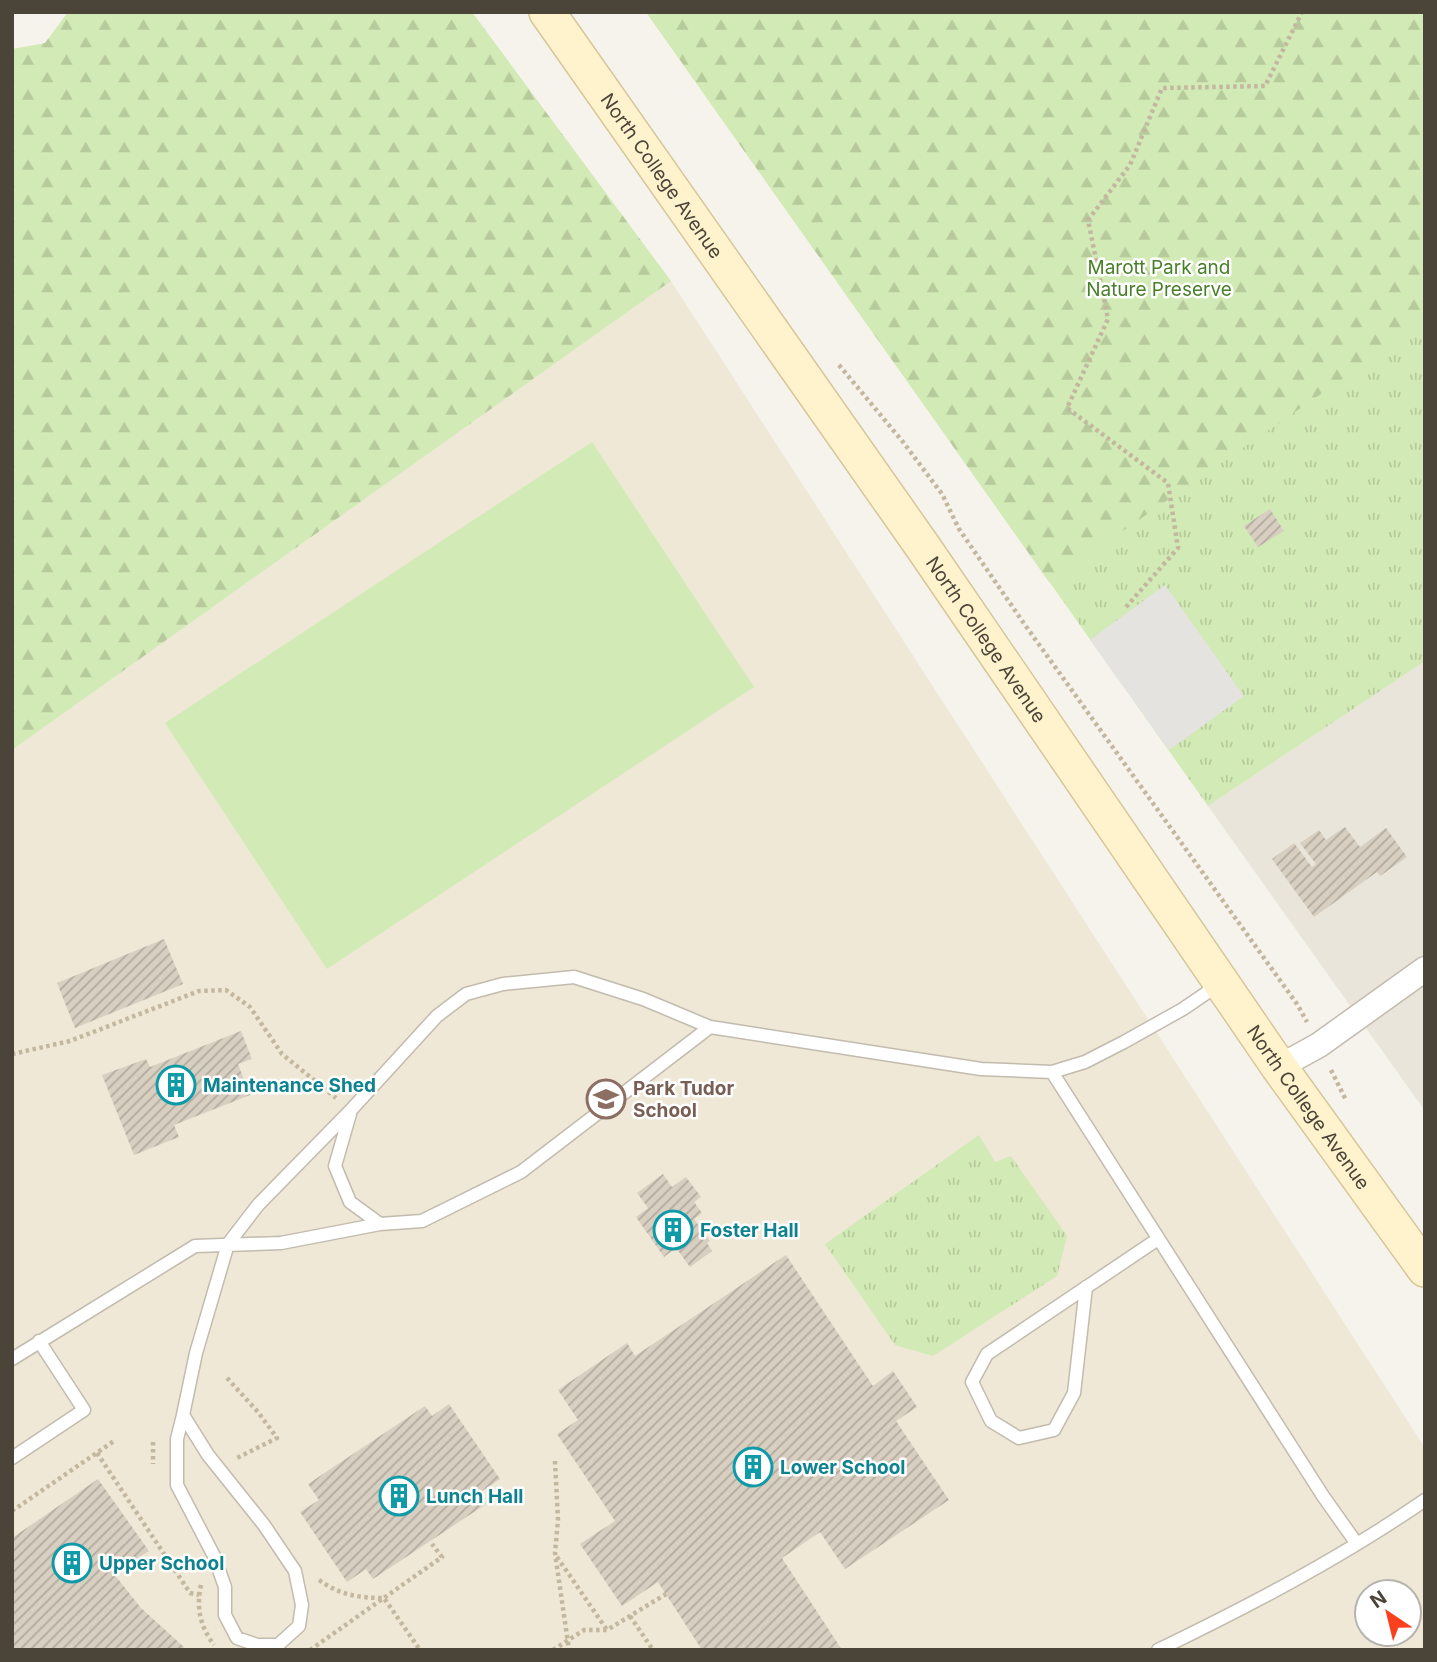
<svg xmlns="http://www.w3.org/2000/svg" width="1437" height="1662" font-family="Inter,sans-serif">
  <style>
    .residential { fill: #eae5da }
    .education { fill: #efe8d6; fill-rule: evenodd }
    .grass { fill: url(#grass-tufts) }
    .forest { fill: url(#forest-firs) }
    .pitch { fill: #d2eab5 }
    .parking { fill: #e5e3e0 }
    .building { fill: url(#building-hatch) }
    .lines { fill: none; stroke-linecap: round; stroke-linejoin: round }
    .service-casing { stroke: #c2bbae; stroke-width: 15 }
    .minor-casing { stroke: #c2bbae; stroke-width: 27 }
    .secondary-casing { stroke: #d6c79b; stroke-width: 38 }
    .path { stroke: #c4b79f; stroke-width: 4.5; stroke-dasharray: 3.5 3.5; stroke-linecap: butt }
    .service { stroke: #fff; stroke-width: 12 }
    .minor { stroke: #fff; stroke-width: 24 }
    .secondary { stroke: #fff3cd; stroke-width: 35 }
    .labels { text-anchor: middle; stroke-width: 5; stroke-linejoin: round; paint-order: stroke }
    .street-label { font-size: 19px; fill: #4b4439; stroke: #fff }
    .park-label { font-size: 19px; fill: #4a7f2a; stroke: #fff }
    .culture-label { font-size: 19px; font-weight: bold; fill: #0d838f; stroke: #fff; text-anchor: start }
    .education-label { font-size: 19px; font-weight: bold; fill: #785e54; stroke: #fff; text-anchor: start }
  </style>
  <defs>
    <pattern id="grass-tufts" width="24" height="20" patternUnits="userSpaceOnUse" patternTransform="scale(1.75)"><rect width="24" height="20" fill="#d2eab5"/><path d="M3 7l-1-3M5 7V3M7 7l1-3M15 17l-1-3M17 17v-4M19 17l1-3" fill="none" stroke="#b6ca9c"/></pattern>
    <pattern id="forest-firs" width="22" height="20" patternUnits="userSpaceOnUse" patternTransform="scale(1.75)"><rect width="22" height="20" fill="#d2eab5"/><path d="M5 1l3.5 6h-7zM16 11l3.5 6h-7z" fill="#b6ca9c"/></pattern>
    <pattern id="building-hatch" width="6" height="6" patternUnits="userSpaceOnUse" patternTransform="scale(1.75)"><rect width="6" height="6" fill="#d8cfc1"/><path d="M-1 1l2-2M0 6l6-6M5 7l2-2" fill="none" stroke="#b1aa9e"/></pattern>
  </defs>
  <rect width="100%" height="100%" fill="#f6f3ec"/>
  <path class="residential" d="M1425,661V1111L1208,806Z"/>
  <path class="education" d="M671,281L1425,1448V1650H12V750ZM1367,1592H1409V1634H1367Z"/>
  <path class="grass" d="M646,12H1425V661L1208,806Z
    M979,1135L995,1162L1011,1156L1067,1236L1057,1276L933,1356L895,1345L825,1244Z"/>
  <path class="forest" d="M68,12H472L671,281L12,750V49L45,43Z
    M646,12H1425V322L1049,582Z"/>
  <path class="pitch" d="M592,442L754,687L327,969L165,723Z"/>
  <path class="parking" d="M1165,585L1244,696L1169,750L1090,640Z"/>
  <path class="building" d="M1270,509L1284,531L1258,547L1244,526Z
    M1345,827L1360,847L1386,828L1407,857L1380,876L1377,872L1314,917L1272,859L1294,843L1312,867L1316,864L1300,843L1319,830L1326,840Z
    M164,939L183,984L75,1028L57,983Z
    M241,1031L252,1059L238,1064L250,1095L174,1125L179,1137L134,1155L102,1075L146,1059L150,1067Z
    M663,1174L672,1187L686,1177L701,1197L694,1202L702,1213L694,1219L710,1241L707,1243L712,1251L690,1267L676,1248L664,1257L636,1217L648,1208L637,1193Z
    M786,1255L873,1386L893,1371L917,1407L896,1421L949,1500L845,1569L820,1532L782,1558L842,1650H702L658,1582L622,1606L580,1544L615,1521L557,1434L578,1420L558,1390L627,1343L635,1356Z
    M449,1404L500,1479L479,1493L486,1504L373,1579L366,1569L347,1582L300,1512L319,1500L308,1484L425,1406L432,1416Z
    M98,1479L149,1551L114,1574L141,1608L184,1647L182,1650H12V1538Z"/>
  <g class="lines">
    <defs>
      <path id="service" d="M1052,1072L1323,1496L1357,1544
        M350,1114L335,1166L350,1202L380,1224L422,1221L521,1172L710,1027
        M1086,1287L1074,1393L1054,1430L1019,1438L991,1421L972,1382L987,1354L1158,1239
        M12,1359L195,1246L281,1243L380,1224
        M183,1415L208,1455L264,1525L295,1571L302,1605L299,1626L278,1645H257L237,1638L225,1615V1587L214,1556L177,1485V1439L183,1415L196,1353L228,1244L258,1205L351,1110L437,1016L466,994L503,984L574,977L643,999L710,1027L981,1069L1052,1072L1085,1062L1124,1042L1183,1009L1221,983
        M12,1458L84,1410L39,1341
        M1158,1650C1249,1606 1341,1558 1425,1500"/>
      <path id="minor" d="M1279,1067L1319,1045L1425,969"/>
      <g id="secondary">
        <path id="s1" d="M547,12L923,547L1279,1067L1425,1269"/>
      </g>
    </defs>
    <use href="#service" class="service-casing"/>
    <use href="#minor" class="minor-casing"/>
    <use href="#secondary" class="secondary-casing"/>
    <path class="path" d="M839,365L903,442L942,494L959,529L1025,625L1297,1004L1307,1022
      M1126,607L1178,548L1168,483L1067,408L1108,319L1088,220L1130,165L1162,88L1265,86L1302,12
      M12,1054L70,1041L199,991L226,990L250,1007L282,1054L336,1098
      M1331,1070L1346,1100
      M227,1378L258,1412L277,1438L237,1458
      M153,1442V1464
      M97,1453L190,1593L199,1595
      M555,1461L558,1520L555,1553L569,1650
      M12,1511L114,1441
      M557,1557L607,1630
      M319,1580C340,1595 359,1598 384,1598L420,1650
      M201,1585C196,1608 200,1626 214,1645
      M630,1616L653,1650
      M310,1650L442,1557L432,1544
      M553,1650L584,1630H607L666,1594"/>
    <use href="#service" class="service"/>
    <use href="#minor" class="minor"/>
    <use href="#secondary" class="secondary"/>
  </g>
  <defs>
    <symbol id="building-ring" viewBox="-11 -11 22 22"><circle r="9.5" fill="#fff" stroke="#0f9aa8" stroke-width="1.5"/><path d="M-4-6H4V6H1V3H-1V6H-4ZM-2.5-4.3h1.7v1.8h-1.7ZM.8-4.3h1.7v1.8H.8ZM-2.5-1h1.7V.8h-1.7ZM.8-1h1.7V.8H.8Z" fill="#0f9aa8"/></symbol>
    <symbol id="school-ring" viewBox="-11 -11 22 22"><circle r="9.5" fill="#fff" stroke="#8d6e63" stroke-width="1.5"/><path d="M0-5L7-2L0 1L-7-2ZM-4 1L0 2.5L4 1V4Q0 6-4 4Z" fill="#8d6e63"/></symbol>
  </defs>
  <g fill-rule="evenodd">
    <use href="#building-ring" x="154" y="1063" width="44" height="44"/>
    <use href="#school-ring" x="584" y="1077" width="44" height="44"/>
    <use href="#building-ring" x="651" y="1208" width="44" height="44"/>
    <use href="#building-ring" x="731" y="1445" width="44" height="44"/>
    <use href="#building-ring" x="377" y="1474" width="44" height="44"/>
    <use href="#building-ring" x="50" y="1541" width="44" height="44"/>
  </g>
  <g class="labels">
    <g class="street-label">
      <text dy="7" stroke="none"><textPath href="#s1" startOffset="200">North College Avenue</textPath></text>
      <text dy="7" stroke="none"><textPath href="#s1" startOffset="766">North College Avenue</textPath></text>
      <text dy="7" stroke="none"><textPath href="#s1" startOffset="1334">North College Avenue</textPath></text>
    </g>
    <g class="park-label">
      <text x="1159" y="274">Marott Park and<tspan x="1159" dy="22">Nature Preserve</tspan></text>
    </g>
    <g class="culture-label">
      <text x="203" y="1092">Maintenance Shed</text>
      <text x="700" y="1237">Foster Hall</text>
      <text x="780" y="1474">Lower School</text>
      <text x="426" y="1503">Lunch Hall</text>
      <text x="99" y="1570">Upper School</text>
    </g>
    <g class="education-label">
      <text x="633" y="1095">Park Tudor<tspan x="633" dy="22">School</tspan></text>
    </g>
  </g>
  <rect width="1437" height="1662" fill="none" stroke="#4b4439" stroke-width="28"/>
  <g transform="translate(1388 1613) rotate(325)"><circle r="33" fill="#ffffff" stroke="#b7b4b0" stroke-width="2"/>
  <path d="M0-5L12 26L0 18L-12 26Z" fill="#fc3f1d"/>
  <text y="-10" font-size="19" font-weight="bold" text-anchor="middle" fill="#4b4439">N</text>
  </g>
</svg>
